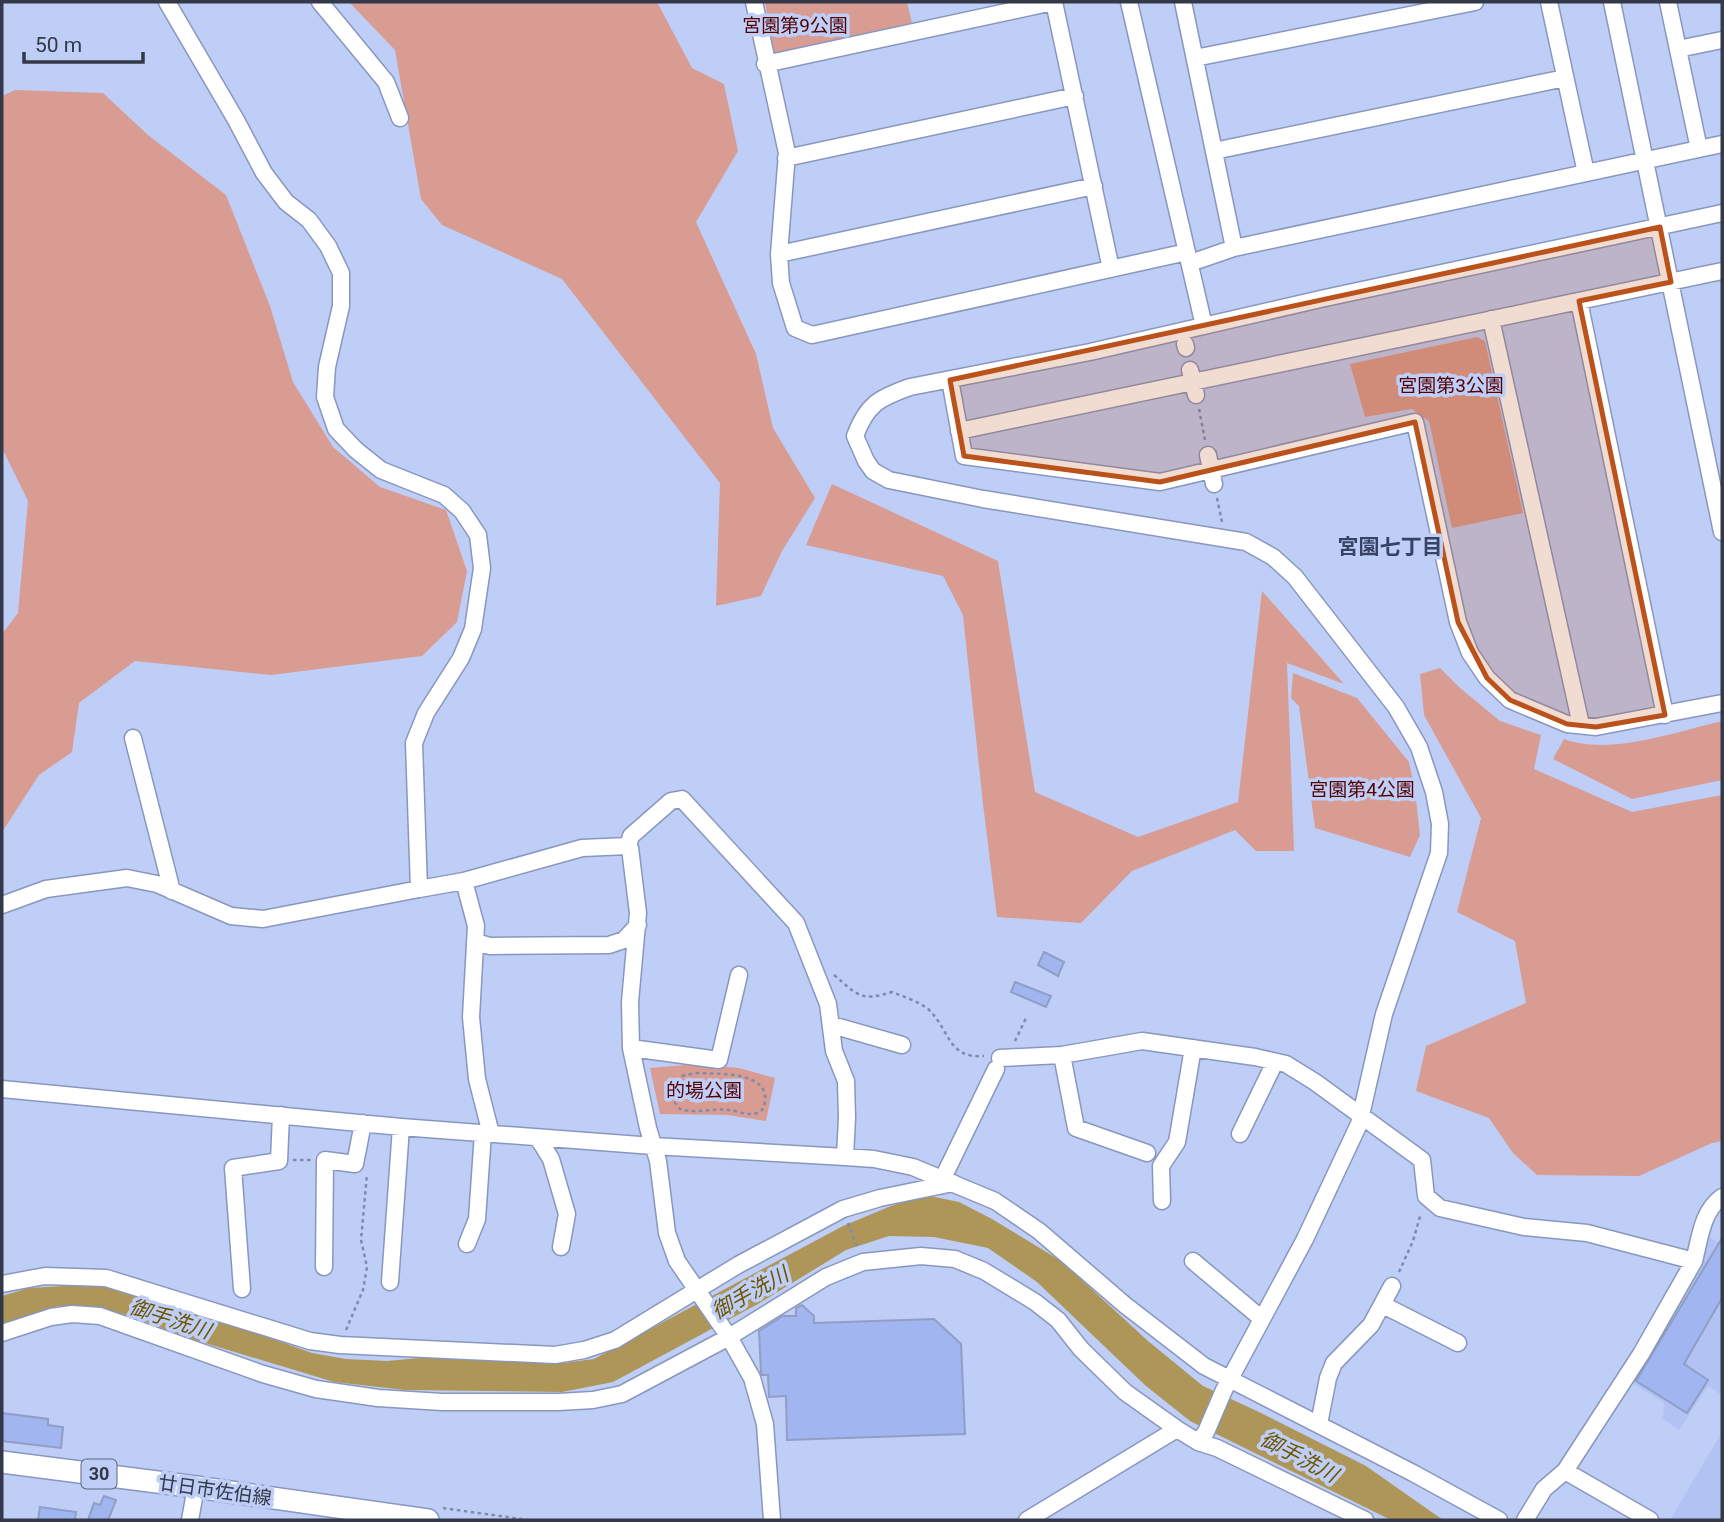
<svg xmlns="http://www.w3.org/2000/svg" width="1724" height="1522" font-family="Roboto,'Noto Sans JP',sans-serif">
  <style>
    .built { fill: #b2c3f3 }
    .green { fill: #d89c92 }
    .water { fill: #ad9658 }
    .building { fill: #a1b5f0; stroke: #909ec6; stroke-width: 2 }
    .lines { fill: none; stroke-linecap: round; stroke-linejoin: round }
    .minor-casing { stroke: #8997be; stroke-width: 19 }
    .major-casing { stroke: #8997be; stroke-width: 24 }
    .path { stroke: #808ba9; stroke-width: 2.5; stroke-dasharray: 3.5 3.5; stroke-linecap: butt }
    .minor { stroke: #fff; stroke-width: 16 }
    .major { stroke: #fff; stroke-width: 21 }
    .marked { fill: #bb511b; fill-opacity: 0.2; stroke: #bb511b; stroke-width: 5; stroke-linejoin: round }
    .labels { text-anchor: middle; stroke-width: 7; stroke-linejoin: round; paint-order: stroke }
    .shield { fill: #bfcef7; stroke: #5d667d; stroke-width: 2 }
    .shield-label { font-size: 18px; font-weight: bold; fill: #333949 }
    .park-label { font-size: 19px; fill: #540000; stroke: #bfcef7 }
    .street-label { font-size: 19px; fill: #333949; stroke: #bfcef7 }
    .neighbourhood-label { font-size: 21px; font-weight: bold; fill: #374264; stroke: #bfcef7 }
    .water-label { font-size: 21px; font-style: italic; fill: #6c5401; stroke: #bfcef7 }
  </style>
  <rect width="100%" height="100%" fill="#bfcef7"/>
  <path class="built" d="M1709,1237L1722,1244V1395L1708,1386L1679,1430L1663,1419L1664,1403L1631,1382L1702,1264Z
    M1722,1432V1520H1670Z"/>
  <path class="green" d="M349,2H657L692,68L724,84L738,151L696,222L756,354L773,428L815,498L782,551L761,596L716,606L720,483L562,279L442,225L421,199L395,50Z
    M765,2H907L912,23L774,53Z
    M15,90L103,93L148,135L226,195L270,306L293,382L333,447L380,487L446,510L467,571L457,622L422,656L271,675L135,661L79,703L72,752L39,775L2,832V634L18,613L28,501L2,448V96Z
    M1477,337L1485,341L1523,513L1452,528L1429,421L1412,409L1365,417L1350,364Z
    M832,484L998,561L1035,792L1138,837L1238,802L1262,591L1344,684L1287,663L1294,851H1256L1235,830L1132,871L1081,923L997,917L983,804L963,615L943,576L806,545Z
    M1440,668L1460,688L1500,721L1541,735L1534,769L1632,812L1722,795V1141L1712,1143L1639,1176L1537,1175L1513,1153L1489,1118L1416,1091L1426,1046L1526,1003L1515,941L1457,912L1481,818L1424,715L1420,674Z
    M1293,673L1357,698L1409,762L1415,791L1420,835L1410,857L1315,828L1299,706L1291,698Z
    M1722,721V780L1632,799L1553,759L1564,739C1610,756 1675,732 1722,721Z
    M696,1064L739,1068L775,1078L766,1121L728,1115L660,1114L650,1068Z"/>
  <path class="water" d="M925,1195L959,1202L992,1219L1061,1261L1148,1341L1203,1386L1259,1412L1366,1466L1443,1520H1391L1190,1421L1146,1386L1037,1282L988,1248L934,1237L889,1236L846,1250L758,1304L613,1382L562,1392L405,1390L334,1382L182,1336L134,1317L95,1307L58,1306L2,1324V1296L29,1288L100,1284L231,1324L312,1353L346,1359L387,1361L431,1357L563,1363L594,1359L843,1226L891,1206Z"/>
  <path class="building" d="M1044,952L1064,962L1058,976L1038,965Z
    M1015,982L1051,996L1046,1007L1011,992Z
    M1722,1238V1298L1684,1364L1708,1380L1687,1413L1636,1381Z
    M802,1305L814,1316V1323L934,1319L961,1344L965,1434L787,1440L786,1396L769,1397L768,1375H762L761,1372L759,1331L783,1316H796V1308Z
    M2,1413L48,1419V1425L63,1427L61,1448L2,1441Z
    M104,1496L116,1500L108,1520H88L94,1503L100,1505Z
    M40,1507L76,1512L75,1520H38Z"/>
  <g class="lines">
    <defs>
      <path id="minor" d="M167,2L236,120L264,173L286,202L309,220L328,246L341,273V306L327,367L325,397L336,429L356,450L381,470L444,495L462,511L478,535L482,568L473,629L461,658L426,713L414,743L419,889L464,881L582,848L628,846L630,848L638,913L630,1002L631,1048L648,1128L658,1161L667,1233L677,1261L729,1337L752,1378L765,1424L772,1520
        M320,2L386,82L400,118
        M754,2L787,153L779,254L781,283L795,328L812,335L1187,252
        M1054,2L1111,269
        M1129,2L1204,326
        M1183,2L1234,248
        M1549,2L1586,173
        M1612,2L1722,532
        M1668,2L1699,149
        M1678,49L1722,40
        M1195,58L1475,2
        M765,64L1053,2
        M1214,151L1565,78
        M786,158L1075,96
        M779,254L1094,186
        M1199,260L1234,248L1722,144
        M1579,301L1665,715
        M1491,319L1581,725
        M1185,344L1186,348
        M1190,370L1196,395
        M950,380L964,456L1160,482L1415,422L1458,622L1470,653L1487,678L1510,700L1567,724L1596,727L1722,703
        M959,431L1722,271
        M1208,455L1214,484
        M133,738L172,891
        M628,846L631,836L671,801L682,799L796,923L828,1004L834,1051L846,1081L847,1118L845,1157
        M464,881L476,926L471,1017L477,1079L491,1134
        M2,905L46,889L127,878L157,884L231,916L263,919L419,889
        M475,942L490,946L609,945L624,940L638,925
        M832,1025L902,1045
        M631,1048L719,1060L739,975
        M1062,1055L1076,1128L1147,1153
        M1000,1058L1062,1055L1142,1041L1255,1057L1286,1064L1315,1082L1422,1160L1426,1196L1440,1208L1524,1227L1587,1233L1694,1261L1641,1354L1565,1471L1544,1489L1525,1520
        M2,1089L401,1127L653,1146L845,1157L874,1159L913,1167L995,1201L1039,1231L1125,1305L1204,1366L1413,1473L1499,1520
        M1240,1134L1275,1062
        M538,1138L551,1159L567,1214L561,1247
        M943,1178L996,1069
        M1162,1201L1161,1166L1177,1142L1193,1048
        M467,1244L477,1219L483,1133
        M1193,1261L1262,1319
        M1694,1261C1700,1238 1702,1211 1722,1197
        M324,1267L325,1160L355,1164L363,1123
        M390,1282L401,1127
        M2,1284L45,1276L106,1278L310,1341L340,1345L555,1355L584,1350L615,1340L738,1265L843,1209L880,1198L953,1183
        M242,1289L233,1168L279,1161L281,1115
        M1383,1305L1458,1343
        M2,1333L51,1317L72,1314L100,1316L263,1374L316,1389L378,1398L442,1402H558L593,1400L622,1394L729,1337L826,1277L863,1262L921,1256L955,1259L984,1271L1035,1302L1058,1320L1081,1349L1125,1392L1177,1429
        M1319,1424L1328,1378L1334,1363L1371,1325L1392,1286
        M1198,1442L1217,1448L1365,1520
        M1565,1471L1650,1520
        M190,1520L196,1487
        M1027,1520L1177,1429L1198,1442L1206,1432L1224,1390L1305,1239L1359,1124L1384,1014L1439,853L1440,824L1434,792L1419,747L1396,707L1295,577L1273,557L1246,542L983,499L889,480L873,471L866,461L855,436C867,404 879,398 910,387L1090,352L1325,298L1722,213"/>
      <path id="major" d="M2,1462L196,1487L428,1520"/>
    </defs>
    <use href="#minor" class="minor-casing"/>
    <use href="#major" class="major-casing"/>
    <path class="path" d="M1199,409L1205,440
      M1217,498L1222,522
      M834,975C858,995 860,1002 892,992C904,997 918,1001 928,1009C950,1029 947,1059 984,1056
      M1015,1041L1026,1018
      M696,1073C716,1074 769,1071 765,1101C764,1107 763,1111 757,1113C748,1116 738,1111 729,1110C713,1108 695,1114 680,1109L672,1099L671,1086L682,1076Z
      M293,1160H311
      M848,1223L858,1249
      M1399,1272L1413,1241L1421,1213
      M346,1330L363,1290L367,1267L361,1240L367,1174
      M443,1508L528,1520"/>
    <use href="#minor" class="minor"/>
    <use href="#major" class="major"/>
  </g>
  <path class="marked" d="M1660,227L1671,282L1579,301L1665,715L1596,727L1567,724L1510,700L1487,678L1458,622L1415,422L1160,482L964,456L950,380Z"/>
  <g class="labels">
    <rect class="shield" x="81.5" y="1459.5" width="35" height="29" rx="5"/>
    <g class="shield-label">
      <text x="99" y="1480">30</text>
    </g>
    <g class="park-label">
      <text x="795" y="32">宮園第9公園</text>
      <text x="1451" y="392">宮園第3公園</text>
      <text x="1362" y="796">宮園第4公園</text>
      <text x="704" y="1097">的場公園</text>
    </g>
    <g class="street-label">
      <text transform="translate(215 1490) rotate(8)" y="7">廿日市佐伯線</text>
    </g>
    <g class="neighbourhood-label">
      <text x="1390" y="554">宮園七丁目</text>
    </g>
    <g class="water-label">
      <text transform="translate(750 1293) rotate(-29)" y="7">御手洗川</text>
      <text transform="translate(170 1319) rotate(18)" y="7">御手洗川</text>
      <text transform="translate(1299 1457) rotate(28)" y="7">御手洗川</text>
    </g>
  </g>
  <rect width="1724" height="1522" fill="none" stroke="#333949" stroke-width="7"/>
  <path d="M24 52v10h119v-10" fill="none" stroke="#333949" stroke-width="3.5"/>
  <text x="35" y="52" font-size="21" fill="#333949" stroke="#bfcef7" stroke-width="5" paint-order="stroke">50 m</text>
</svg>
